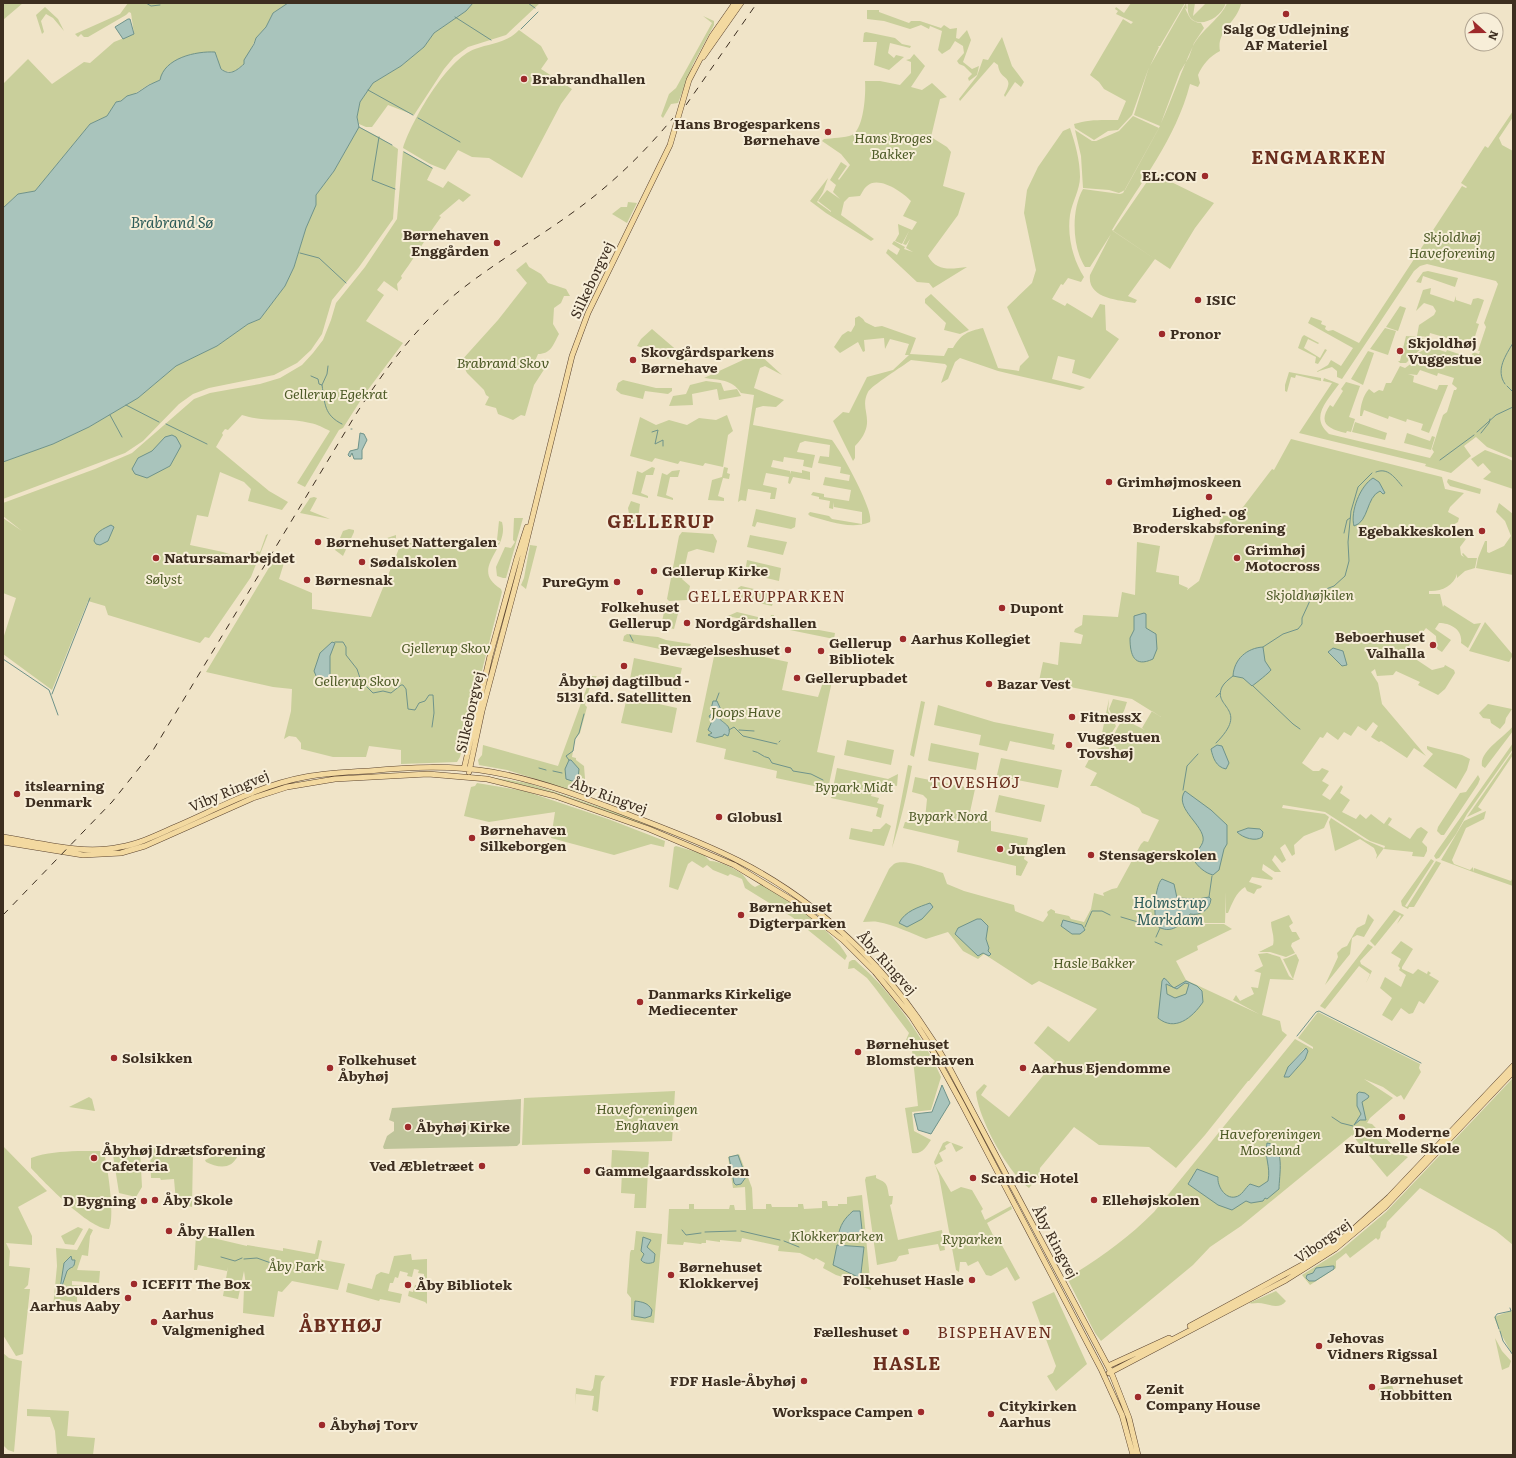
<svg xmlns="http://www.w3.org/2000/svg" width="1516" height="1458" font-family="Literata,serif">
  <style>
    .green { fill: #c9cf9b; fill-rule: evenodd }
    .cemetery { fill: #bfc49a }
    .water { fill: #a9c4bc; stroke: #6f938a; fill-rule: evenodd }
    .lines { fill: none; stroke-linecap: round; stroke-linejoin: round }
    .stream { stroke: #6f938a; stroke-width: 1 }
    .major-casing { stroke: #5b4430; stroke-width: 6 }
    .major { stroke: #f3d9a0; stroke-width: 5 }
    .rail { stroke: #3d2e20; stroke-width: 1; stroke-dasharray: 7 7; stroke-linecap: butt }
    .poi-dot { fill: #9e2a2b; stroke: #f7eed8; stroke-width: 1.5 }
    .labels { text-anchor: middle; stroke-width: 4; stroke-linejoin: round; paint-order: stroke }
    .poi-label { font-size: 14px; font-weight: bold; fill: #3d2e20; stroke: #f7eed8; text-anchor: start }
    .park-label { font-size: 14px; font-style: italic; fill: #4d5a26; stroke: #f7eed8 }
    .street-label { font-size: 14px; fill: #3d2e20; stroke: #f7eed8 }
    .water-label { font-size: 15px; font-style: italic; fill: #2f5d5a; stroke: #f7eed8 }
    .neighbourhood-label { font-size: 15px; letter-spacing: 1px; fill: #6b2e1e; stroke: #f7eed8 }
    .quarter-label { font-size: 16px; letter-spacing: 1px; fill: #6b2e1e; stroke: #f7eed8 }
    .district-label { font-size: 18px; font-weight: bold; letter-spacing: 1px; fill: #6b2e1e; stroke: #f7eed8 }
  </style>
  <rect width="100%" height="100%" fill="#f0e4c8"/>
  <path class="green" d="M3,3H23L3,20Z
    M128,3H288L273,13L266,27L256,38L244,64L234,72L224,71L218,66V58C201,51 187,53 172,63C167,67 165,76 159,80C156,83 151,83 148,85C141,90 123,101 116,102L107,116L90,124L35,191L18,194L3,208V84L28,59L52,84L84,62L90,63L114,42L134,34L131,13L129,12L126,15L88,37H84L81,34L78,37L75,34L120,14Z
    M473,3H540L506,35L468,47L454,57L444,69L414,115L388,105L372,127H366L359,124L357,117L360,102L373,83L401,66L424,47L434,33L466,11Z
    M1131,3H1185L1160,46H1158L1159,47L1150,66L1186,3L1187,9L1185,8C1189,16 1190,22 1201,23L1204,28L1194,43L1189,57L1180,72L1161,123C1173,97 1181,71 1193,46C1201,30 1222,17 1227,3H1248L1241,4C1237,22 1216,31 1220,51C1209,57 1203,64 1198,75L1200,83L1198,87L1190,84C1176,139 1140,183 1112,230L1155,259L1128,296L1137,300L1135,303C1119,300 1087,299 1090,275L1111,234L1090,267H1085C1072,247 1071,210 1083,189L1120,194L1123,193L1160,126L1134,115L1149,67L1132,115L1118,130L1108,131L1094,140L1075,128L1074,124C1089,119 1103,120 1118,120L1126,101L1104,89L1099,82L1090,75L1123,19L1131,24L1133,22L1116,14L1118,11L1115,9L1116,7L1124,13Z
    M1188,3H1195L1193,16L1206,3H1226C1219,24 1184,33 1188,3Z
    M45,7L58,19L64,31L53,18L46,14L41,21L44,32L42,34L36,15Z
    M867,10H879V12L909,23L911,21H920L941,28L944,25L950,29L957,28L956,38L959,39L967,30L971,40L963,62L972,69L979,66L977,75L969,81L968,78L972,74L964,66L959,64L957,61L964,53L963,46L955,41L950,49L942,54L938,50L942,31L930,26L929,29L921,25L910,29L884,21L867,19Z
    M703,16L714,21V25L693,64L678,103L671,104L663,118L661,116L669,94L676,88L712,23Z
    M519,30L541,46L548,59L541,69L572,89L561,104L522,178L489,158L472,157L458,150L445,170L430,164L403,148C412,120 447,59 475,49C491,43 507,43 519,30Z
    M866,32L895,38L902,44L911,46L910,48L890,43L888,53L894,58L896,55L904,57L889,70L874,65L877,42H863L864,33Z
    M1002,37L1012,66L1024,82L1021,87L1015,82L1005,97L1004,95C1016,74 1000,82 998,65L994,62L960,101L959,99L977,76L983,59L988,60Z
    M914,54L925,66L911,87L922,90L932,83L947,97L940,99L931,137L947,147L951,152L943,186L965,193L958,215L928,256C937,272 951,269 967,267L933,288L929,283L917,282L886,253L888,249L897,255L900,249L892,244L894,241L905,247L904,249L913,252L906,248L910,239L906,245L903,244L909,231L902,244L895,241L899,234L898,224L912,230L917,222L903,216L911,201C903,192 878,175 867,186C864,188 862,193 860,196L849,197L844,202L841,215L874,239L871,241L826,213L810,201L828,178L823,192L817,202L831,212V211L818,201L827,190L840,199L833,192L836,185L830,180L841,162L847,166L838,179L839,180L850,165L841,154L822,141L824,139C832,138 845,138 852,135C864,129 866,93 865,81H880L900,85L911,73V62L906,60L910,59Z
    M1513,111V117L1499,138L1502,145L1513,151V458L1487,447L1476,437L1464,446L1471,456L1451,473L1425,466L1426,464L1299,433L1332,383L1323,381L1324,378L1339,384C1328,400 1309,417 1329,434L1430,458L1434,452L1432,449L1443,415L1447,412L1454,390H1456L1457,388L1452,384L1454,378L1438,373L1437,376L1420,370L1417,375L1408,374L1414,376L1413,382L1437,390L1439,385H1448L1429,433L1421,430L1423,424L1407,419L1406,422L1389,416L1388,419L1364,410L1362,416H1360C1360,407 1363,395 1369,389L1374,393L1379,390L1383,391L1386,383H1391L1400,366L1405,368L1412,363L1410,360L1413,357L1416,359L1422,357V354L1418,353L1429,347L1431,342L1430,347L1446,352L1447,350L1471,358L1473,352L1479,354L1480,351H1478L1486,327L1484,323L1498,284L1496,281L1427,264L1420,266L1414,271L1342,379L1337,377V371L1332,367L1316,372L1328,365L1331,360L1341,366L1353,348L1308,323L1311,317L1322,321L1321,324L1326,326L1325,329L1328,331L1333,330L1359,343L1462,186L1466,188L1467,187L1461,183L1485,146L1488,148Z
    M1133,116L1159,128L1125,190L1119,193L1109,190L1083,188L1081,156L1075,130L1092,141H1096L1119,131Z
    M359,127L379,137L398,149L393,219L359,267L332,300L322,334L311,350L297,363L274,375L209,388L193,394L179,404L143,441L125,453L3,499V462L53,444L89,427L138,398L176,366L217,346L248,324L260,319L285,286L294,267L306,228L315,205L316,195L334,171Z
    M1070,128C1075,143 1080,160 1080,177C1080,190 1072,202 1070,215C1067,236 1073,260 1084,277L1081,282L1068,278L1063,285L1061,284L1052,299L1065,306L1067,303L1092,318L1100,304L1105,305L1106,330L1119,339L1090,379L1072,373L1075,360L1058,356L1052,379L1085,387L1080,390L998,371L960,358L955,362L948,379L941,383L947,366L945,364L911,360C903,366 871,386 868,392C858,411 879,421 855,446V458L853,461L833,421L843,412L849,413L867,377L893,370L909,355H905L909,344L890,339L885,349L884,338L864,340L865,351L863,352L858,342L840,353L834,347L842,335L848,331L851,332L855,325V318L859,316L863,319L865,322L875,327L882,326L916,338L910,354L944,356L948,348H953C961,334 968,331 983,328L998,368L1019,371L1020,366L1029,357L1007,307L1032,283L1036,270L1024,213L1027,190L1038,167L1063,131Z
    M403,151L433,168L427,180L443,188L448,181L471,195L463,202L459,199L439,216L441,217C427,236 415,257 401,276L402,278L397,284L398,291L384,281L377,290L384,295L366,321L403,343L364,395L343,428L339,430L305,487L297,483L330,431C324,428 317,424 310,423C287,417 266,423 242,415L228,430L225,429L222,433L223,435L216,447L269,491L288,502L282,510L248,501L251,489L244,482L220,472L208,517L197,515L190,545L223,552L251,561L257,551L260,552L266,535L268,534L251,577L209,638L205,637L200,643L108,615L105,606L88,601L52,690L3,654V639L16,598L3,593V518L22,531L3,516V503L95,469L132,453L194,399L210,393L260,384L280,378L302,365L313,353L323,340L331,320L336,303L365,267L397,219Z
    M1153,173L1214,203L1195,228L1170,269L1113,231Z
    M628,202L637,203L627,223L612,214L621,207H627Z
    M526,262L529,267L541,274L548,283L566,289L570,296H564L561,303L554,308L553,324L559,334C553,345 551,354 538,354L535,361L545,368L534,385L525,416L521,415L513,420L498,414L496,408L485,405L489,397L486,395L484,390L467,373L461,361L498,320L527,283L516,270Z
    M1428,271L1458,278L1455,287L1423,276L1421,283L1416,282L1423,272Z
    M1431,288L1430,294L1454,302L1456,296V300L1471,305L1473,299L1478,298L1484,300L1476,323L1479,324L1471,349L1462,346L1464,341L1448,336L1447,338L1430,333L1429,337L1417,336L1419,325L1434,315L1436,311L1433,306L1424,303L1416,311L1423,290Z
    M931,294L969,330L960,334L944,330L946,323L925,303V299Z
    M1400,306L1406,308L1398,331L1386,327Z
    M1385,328L1396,331L1388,355L1370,349Z
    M652,329L687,359L686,361H680L674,357L673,359L642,356L643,348L637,346L641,339Z
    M1304,335L1319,343L1318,344L1308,339L1304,348L1320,358L1325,349L1327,350L1318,364L1315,363L1316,357L1298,348L1302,337Z
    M1406,336L1419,337L1429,341L1406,363H1400L1398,361H1400Z
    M1368,351L1374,353L1363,385L1351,379Z
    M758,353L782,375L765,366L760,368L754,388L784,400L776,407L763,406L756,408L753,425L832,440C841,451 874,510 870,522C851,530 829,521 810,516L808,514L810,512L829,516L832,519L862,524V512L834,507V502L833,509L829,508L830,501L819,499V497L811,495L813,492L824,494V497L849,501L851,490L823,485L825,477L849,481L850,475L840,473L841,467L818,463L820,456L829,457L830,445L805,441L800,443L797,452L815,455L812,468L803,466L804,460L784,457L783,462L773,460L771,467L790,471V474L791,471L802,473V470L810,472V480L793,477L790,484L788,483L789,477L766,473L763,485L777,488L775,499H770L771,493L748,489L746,501L741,500L738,502L754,395L741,393C732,379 719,380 704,378Z
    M1289,372L1321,378V381L1296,375L1295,378L1291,377L1287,392L1285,391V385Z
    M623,380L656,388H672V391L668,394L645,391L643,399L621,394L616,390L618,383Z
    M706,381L721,383L724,391L737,389L741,396L719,400L717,389L692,394L693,405L669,406L673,396L686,394L690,385Z
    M1346,382L1360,386L1349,417L1355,419L1351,432L1347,431L1346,433C1329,429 1317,424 1330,405L1333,407L1343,391L1341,389Z
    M727,415L733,431L728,435L723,467L705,463L703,466L680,461L678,464L655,458L652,462L630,456L640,417L656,425L669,420L687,425L699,418L716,420Z
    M1355,422L1387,433L1385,440L1352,432Z
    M1407,433L1430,441L1432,436L1435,437L1431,450L1404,443Z
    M1291,439L1442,477L1445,489L1464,493L1450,507L1448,512L1459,518L1458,522L1453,525C1454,535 1460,535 1466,539L1460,547L1461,555L1464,557L1462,554L1463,553L1468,558H1477L1475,568L1465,571L1457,578V574C1454,586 1440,592 1429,591V594H1440L1443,607L1444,605L1474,624L1481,623L1468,648L1461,643C1463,630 1451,623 1439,623L1435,629L1451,640L1442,652L1437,649L1436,636L1426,628L1416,641H1414L1406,635L1404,636L1411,641L1405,656L1408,654L1432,670L1444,667L1445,665L1454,670L1455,673L1445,689L1438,695L1418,685L1420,682L1396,671L1393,675L1377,676L1375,669L1371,672L1378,683L1382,704L1426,756L1414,748L1407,758L1381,741L1379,742L1371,737L1378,726L1373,722L1366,731L1358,726L1351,736L1344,732L1338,740L1327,732L1323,738L1320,737L1302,763L1313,771H1319L1322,768L1329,771L1322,781L1329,785L1322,795L1330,800L1341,785L1343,787L1340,793L1350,800L1342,812L1356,819L1360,814L1366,819L1371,814L1384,824L1389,817L1392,819L1388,825L1410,839L1417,829L1421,827L1428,832L1422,842L1427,847V851L1424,857L1412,856L1413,852L1384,849L1385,846L1370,841L1325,812L1283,805L1282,808L1325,814L1329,817L1324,828L1304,836L1294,845L1295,854L1292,856L1285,844L1280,848L1286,860L1282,863L1275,855L1272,860L1281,872H1275L1263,864L1262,870L1273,878L1272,880L1252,877L1249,882L1262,886L1261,888L1257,889L1254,894L1247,891L1245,887C1236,892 1232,904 1228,913H1226V892L1225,923H1195L1193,924H1224L1232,929L1197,946L1198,950L1176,961L1186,980L1259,1014L1233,1000L1236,995L1240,1001L1254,994L1251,987L1258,988L1261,973L1254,971L1263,966L1258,954L1267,953L1280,957L1289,976L1294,980L1270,979L1262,1015L1280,1021L1282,1031L1287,1035L1249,1081H1248L1205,1135L1176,1168L1149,1147L1099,1145L1074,1127L1040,1168L1039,1177L1029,1188C1008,1173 978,1118 976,1092L984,1084L987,1086L981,1095L1009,1117L1055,1061L1034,1043L1048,1026L1069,1042L1097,1009L1039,981L1032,985L984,954L978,959L963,951L948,932L926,939C911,933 894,925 878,922C873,921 868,922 863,922L889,869C891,867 893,864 896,863C905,859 934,870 943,873L947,884L964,891L1014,905L1015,911L1043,922L1048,915L1047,912L1051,909L1055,911V913L1069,916L1071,919L1084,922L1091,909L1094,893L1104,896L1103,893L1112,889L1117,888L1141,844L1144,841L1148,842L1159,820L1142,813L1139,808L1096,786H1090L1097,773L1085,767L1094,750C1116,744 1111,735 1123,719L1145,730L1142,728L1152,711L1161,717L1132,699L1039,681L1043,662L1058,665L1060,642L1081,644L1083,635L1074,632L1075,629L1082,625L1083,615L1118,617L1122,592L1135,595L1137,542L1160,546L1156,572L1179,576V584L1188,588L1187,590L1199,581L1222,515L1247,520L1248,518L1237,515L1272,469L1274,470Z
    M1485,450L1507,458L1513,461V489L1483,479L1491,472L1483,463L1478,467L1471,459Z
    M652,467L655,468L653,475H646L641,493L648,496V498L632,494L637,471L642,473Z
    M724,467L728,468L727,473L730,474L729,479L723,478L718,496L724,498V501L708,500L712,480L722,477Z
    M680,470L678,477H670L666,495L673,498V500L657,496L662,473L667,475L672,471Z
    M1448,479L1481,489L1480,494L1450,486L1447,482Z
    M314,497L317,498L310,511L330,519L300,513L310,498Z
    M631,501L640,504L637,526H620L629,514L628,508Z
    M1499,503L1513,514V575L1476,568L1478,558L1485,541H1487V552L1489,553L1504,546L1511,536L1505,521L1496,512Z
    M756,509L796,518L795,527L791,529L757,522L755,527L752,526Z
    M514,518H523L506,578H503L497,576L496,567L505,547L511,548L515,542L513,540Z
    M499,521L502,522C510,550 468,568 501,589L502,592L460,757L457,762L401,764V750L369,746L366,757H333L301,749V743L296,737L289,736L284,739L291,711L292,689L273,687L206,672L276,556L284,563L279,579L312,593V609L371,617L400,546L387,538L396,535V543H422L425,538L499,543L500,541L497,540Z
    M349,529L354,530V532L343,556L335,550L343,531Z
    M682,532L713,534L717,541L714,553L697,549L688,552L682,579L690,586L687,600L669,601L667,599L679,536Z
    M750,535L787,542L783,555L747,547Z
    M530,545L537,546L526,589L521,585L524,578Z
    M747,560L781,568L779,581L745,573Z
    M741,586L776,594L772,606L736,598L738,588Z
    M666,603L680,606L674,629L661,626Z
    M737,612L770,620L771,615H774L772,626L728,616Z
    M783,621L787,624L835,633L834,639L780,628V623Z
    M1485,622L1513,655L1509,662L1469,651Z
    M627,634L658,637L666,640L691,644L687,655L623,641L624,636Z
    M716,647L788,662L782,690L818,697L823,682L832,681L817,752L835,756L828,789L776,778L777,771L724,759L726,749L696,742Z
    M634,658L682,668L677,689L630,679Z
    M591,676H597C589,683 588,696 585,705L587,707L580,733L575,739L572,757L576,758V760L584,766L586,791L585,795L507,770L479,765L478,760L482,755L483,745L558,766Z
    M627,697L677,708L672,733L621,723Z
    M1109,699L1108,711L1116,726L1106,742L1100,743Z
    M1113,699L1127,702L1124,711L1116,724L1109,709Z
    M921,701L925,702L914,757L910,755Z
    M1488,704L1512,709L1506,718L1505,723L1500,729L1491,723L1490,719L1483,718L1479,713Z
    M938,705L994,722L1054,734L1052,744L1055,745L1054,750L1010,741L1007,751L979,745L981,735L934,725Z
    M1513,726V731L1485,768L1482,766C1479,751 1505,737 1513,726Z
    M847,740L894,750L891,765L844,755Z
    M931,743L979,753L976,770L929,761L928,760Z
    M1513,743V749L1467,814L1456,834L1439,858L1436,859L1434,856L1437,851Z
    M1427,746L1462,755L1470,759L1467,770L1456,789L1423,766L1433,754L1427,749Z
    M1513,751V755L1478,807L1482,810L1467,817Z
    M1001,758L1062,770L1058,788L1002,777L1000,786L990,784V778L996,779Z
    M908,765L912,766C907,794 901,821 892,848Z
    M837,768L888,779L898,774L897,786L882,783L880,790L873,789L871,796L879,798L877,803L884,805L881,818L876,816L878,808L831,798Z
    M475,775L528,783L614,812L666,832L545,791Z
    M1478,775L1480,779L1478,784L1444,835H1441L1437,831L1438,827L1460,793L1466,792Z
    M915,777L975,789L970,812L980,814L979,817L991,821V831L1028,838L1024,859L1028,862L1021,876L1016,875V866L957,852L959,841L903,828L905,822L916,823L925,819L927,799L923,795L912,792Z
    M477,783L525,791L608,819L665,841L664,847L651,844L614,855L551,838L555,812L489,822L464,816L471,787L475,786Z
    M999,795L1045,805L1041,822L995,812Z
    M1486,811L1484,819L1466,828L1452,860L1454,864L1470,870L1473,867V872L1441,860L1464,821Z
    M1331,818L1365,840L1384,848L1376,859L1377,855L1374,848L1360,839L1335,851L1329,822Z
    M886,823L891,826L884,846L849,839L851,828L872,832L873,829H880Z
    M676,846L703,854L710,861C719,861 734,868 742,874C747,879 748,883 755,887L761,884C787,900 833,930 847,956L845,960L792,917L745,888L742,879L730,874L728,876L713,870L707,865L703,868L692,861L688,864L678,890L669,887L674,847Z
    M1431,859L1434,861L1405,906L1407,907L1436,861L1441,863L1414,907H1409L1408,909L1402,906L1401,901Z
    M1474,868L1511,881L1513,877V886L1473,872Z
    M1394,910L1404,915L1397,924L1401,916L1400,915L1375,946L1370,941Z
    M1368,914L1374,920L1364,937L1357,935L1352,938L1350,954L1325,985L1338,957L1337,953L1342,948L1347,946L1357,928L1365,924Z
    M1289,915L1293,923L1289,926L1292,932H1296L1300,939L1292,943L1291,946L1295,953L1286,957L1270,952H1259L1273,945C1275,936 1271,930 1271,922Z
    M1401,941L1413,949L1402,967V969L1413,974L1418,969L1427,974L1428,971L1431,973L1429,975L1439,981L1424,1004L1419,1001L1413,1013L1409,1014L1401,1008L1392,1021L1382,1015L1392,998L1380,988L1385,977L1401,987L1406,975L1399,970L1400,968L1398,966L1401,959L1391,953Z
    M1368,944L1373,947L1360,961L1361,964L1372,971L1366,983L1370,974L1359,966L1325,1009L1320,1006Z
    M1296,954L1299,960L1293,979L1283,959L1287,958Z
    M852,960H855C860,965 866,970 871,975C899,1003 925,1041 941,1077L931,1110L912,1112L914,1131L931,1140C926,1147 922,1155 912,1153L905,1108L918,1106L912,1050H907L906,1040L909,1033L875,988L867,978L854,968L848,969L849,962Z
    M1318,1012L1420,1064L1419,1068L1421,1072L1404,1100L1401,1095L1397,1097L1383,1087L1364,1079L1393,1098L1370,1118L1367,1123L1372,1124L1401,1154L1408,1157L1387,1177L1352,1135L1241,1226L1210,1247L1193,1265L1101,1341L1095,1333L1067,1278C1099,1259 1127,1239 1154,1212L1295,1039L1313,1049V1047L1298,1038ZM1304,1049L1308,1051L1305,1059L1289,1077L1288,1067Z
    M1513,1078V1245L1496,1231L1420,1188L1387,1222L1386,1227L1381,1232L1380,1238L1378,1240L1376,1238L1350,1258L1346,1253L1336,1261V1268L1310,1285L1302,1275L1340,1251L1386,1212Z
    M675,1091L672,1141L522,1145L524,1098Z
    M89,1097L92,1099L95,1111L69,1107Z
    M947,1141L963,1147V1148L956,1152L951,1142L945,1146L946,1149L939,1153L943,1161L935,1165L951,1192L961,1187L972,1190L983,1209L981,1211L985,1220L1011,1206L1012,1209L987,1223L993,1235L998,1238L1020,1278L1015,1281L1007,1267L991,1276L986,1275L978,1261L968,1266L966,1262H960L959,1272L956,1270L939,1176L934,1162L943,1143Z
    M3,1146L47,1191L18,1207L32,1236V1245L6,1243L10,1251L9,1266L30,1268L28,1285L24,1289H30L23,1354L16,1356L3,1335Z
    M187,1147L193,1152L192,1207L176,1202L174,1179L161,1180L160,1178H151L150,1148Z
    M140,1149L142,1187L136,1197L119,1193L113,1155L116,1151Z
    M612,1150L649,1152L646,1208H634L635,1194L621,1193L622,1171L611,1170Z
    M78,1151H100L101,1153H104C108,1168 115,1216 109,1229C90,1230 44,1182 31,1168V1158C47,1152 61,1152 78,1151Z
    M222,1152L237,1153L238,1155C232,1170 218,1168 206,1162L205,1160Z
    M739,1154L752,1188L753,1209H766V1204H771L772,1207H798V1204H803L804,1209L822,1208V1201H827L828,1206H838V1204H847V1197L862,1195L871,1290L850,1282L849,1286L844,1284L846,1278L836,1275L823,1268L825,1263L816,1258L814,1260L800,1253L778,1251L779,1246L742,1238L741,1242L720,1240V1242L706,1240V1243H702L701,1244L684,1242L683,1245L667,1244L669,1209H689V1204H694V1209H729L730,1205H734L735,1210H746L745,1187L733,1188L728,1157Z
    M876,1175V1178C887,1183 887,1183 889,1196H893L892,1204L890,1205L898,1240L942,1230L945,1250L940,1251L938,1244L908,1249L909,1254L899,1256L896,1261L877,1265L865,1180L866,1177Z
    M78,1227L83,1229L74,1245L65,1244L61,1236Z
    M89,1228L93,1230L90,1236L88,1256L82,1255L77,1270L100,1271L99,1283L72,1281V1285L85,1286L84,1292L72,1291L71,1295L77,1296V1302L60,1300L59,1305L53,1307L57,1266L56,1248L77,1250Z
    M636,1231L662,1234L654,1323L631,1320V1298L627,1293L630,1253L631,1250H634Z
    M196,1234L247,1246V1245L283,1251V1248L315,1254L318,1240L322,1241L318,1259L345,1264L338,1290L292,1281L282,1292L278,1291L274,1317L243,1313L244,1288L246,1285L244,1271L238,1299L223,1296L228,1267H232H228L227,1271L198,1265L197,1270H194Z
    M411,1254L412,1260L427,1259V1280H424V1274L418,1273L419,1270L414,1269L412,1277L407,1276L408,1273L400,1271L398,1278L395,1277L393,1283H390L388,1291L402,1294L400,1303L380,1299L379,1301L346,1292L348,1283L372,1289L376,1275L381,1272L389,1274L394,1256Z
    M423,1282L427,1283V1304L425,1302L408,1296L409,1291L413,1292L415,1285L420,1287Z
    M1276,1291L1286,1301C1278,1311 1268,1303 1258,1303C1255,1303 1251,1304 1249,1303Z
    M1054,1292L1087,1364L1056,1391L1047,1376L1053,1373L1056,1366L1032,1302Z
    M1513,1310V1356L1500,1332L1494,1317Z
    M1495,1338L1502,1351L1511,1361L1509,1367L1502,1370Z
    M3,1353L9,1358L22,1361L14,1452L8,1450L3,1445Z
    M595,1375L605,1376L601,1382L598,1412L592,1410L594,1396L576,1394L575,1405L576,1388L591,1391L593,1388Z
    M1392,1385L1396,1398L1381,1402L1378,1389Z
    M27,1409L69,1411L67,1436L95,1438L93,1455H57L55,1431L50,1417L27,1416Z"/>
  <path class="cemetery" d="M521,1099L520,1143L517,1146L384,1149L383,1147L387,1136L394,1131V1122L389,1120L392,1108Z"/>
  <path class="water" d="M288,3H473L466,11L434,33L424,47L401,66L373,83L360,102L357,117L359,127L334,171L316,195V205L306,228L294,267L285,286L260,319L248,324L217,346L176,366L138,398L89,427L53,444L3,462V208L18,194L35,191L90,124L107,116L116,102L121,101L127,96L137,93L149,85L160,80C164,58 196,51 215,52L221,69C230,76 236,71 244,64V60L254,44L256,38L266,27L273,13Z
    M128,19H130L134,34L123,39L115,27Z
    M360,433L364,434L367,440L362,450V459H354L352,453L350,457L348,455L350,451L358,449Z
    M172,435L176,437L181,446L170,466L147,478L135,474L132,469L138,458L152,451L165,437Z
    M1373,478L1379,482L1385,493L1383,494L1380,491C1366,497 1369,522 1354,526C1350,512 1360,486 1373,478Z
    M111,525L114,527L108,541L100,545L96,544L94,541C95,532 103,529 111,525Z
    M1144,613L1146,614V628L1156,634L1157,649L1153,659C1134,668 1130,655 1130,638L1134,630V616Z
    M332,642L335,643L330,656V678L327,686L317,678L314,671L320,653Z
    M1263,647L1265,661L1271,670C1270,672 1255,684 1252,686L1243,678L1233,676C1234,659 1247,648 1263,647Z
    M1333,648L1343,651L1347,665L1342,666L1328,652Z
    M713,701H717L722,712L718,717C723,724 733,725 728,736L724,734L723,736L715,738L708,735L712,733L708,730L712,721L709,716L713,713L711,709Z
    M1217,745L1222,746L1229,763L1226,769C1216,767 1213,758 1211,749Z
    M569,760H571L579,769L578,780L572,781L566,779L565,769Z
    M1185,791L1211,810L1227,825V844L1224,849L1219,870L1213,875C1205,873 1198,867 1193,859C1195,851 1205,845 1203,837C1200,822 1174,807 1185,791Z
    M1248,828L1260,829L1263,832L1262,837C1256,842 1243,838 1237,832Z
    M1162,879L1174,884L1177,898L1198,899L1209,897L1211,899C1210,910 1200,916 1190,914C1181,925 1171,935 1157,926C1153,917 1155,885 1162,879Z
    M930,903L933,907L922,919L907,927L899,923C905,911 919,907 930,903Z
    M977,919H981L988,926L986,939L989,948L988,951L991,954L989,956L983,953L978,956L955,934L958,928Z
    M1063,920L1082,925L1085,930L1080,934H1072L1061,926Z
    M1164,978C1169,981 1169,985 1174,988L1186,981L1197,986L1202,991L1203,1002C1192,1018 1175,1032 1158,1018L1162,981ZM1185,983L1189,984L1186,994L1175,998L1167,994L1166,984L1177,989Z
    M1306,1048L1308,1051L1305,1059L1289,1077H1284L1288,1067Z
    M942,1085L950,1103L931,1134L918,1130L914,1114L932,1112Z
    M1359,1092L1365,1093L1369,1096L1368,1098L1362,1102L1366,1120H1360L1354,1125L1361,1114L1357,1106V1094Z
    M1267,1143C1286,1145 1279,1176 1279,1189L1267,1199L1265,1198L1263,1201L1251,1203L1246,1201L1232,1210L1218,1205L1188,1184L1197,1169L1218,1177C1217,1186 1225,1199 1235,1197C1242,1196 1245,1188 1250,1184L1259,1187L1268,1181C1271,1166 1264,1158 1267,1143Z
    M738,1155L746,1177L741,1184L736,1185L734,1183L729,1157Z
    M853,1211H860L863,1239L838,1237C840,1225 844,1219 853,1211Z
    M643,1237L651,1240L647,1247L655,1254L654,1262C650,1264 644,1264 641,1260L644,1254L641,1251Z
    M837,1245L864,1247L861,1273L858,1277L833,1265Z
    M71,1256L72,1260H75C74,1270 72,1265 67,1271L59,1295L64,1263Z
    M1332,1266H1334V1269L1315,1281H1309L1306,1278L1307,1275L1313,1273L1316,1268Z
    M635,1301C643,1302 648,1303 652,1310L651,1316L645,1318L634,1316Z"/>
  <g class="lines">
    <path class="stream" d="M146,3L151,6L160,5
      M528,3L535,8
      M455,17L491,40
      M521,29L538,12
      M368,90L413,115
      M418,118L460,142
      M359,127L392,145
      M379,137L372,180L395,189
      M404,152L432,168
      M300,253L319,258L346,283
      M311,376L318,379L319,384L322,385C325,404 324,415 342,424
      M1505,384C1495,370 1506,355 1513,343
      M322,385L327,374L328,366
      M1507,386L1513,392
      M126,405L159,422
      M110,415L122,437
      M166,424L207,444
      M351,429H352
      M652,432L658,430L655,444L663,440V446
      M1477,432L1496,415L1513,407
      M1481,433L1489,423L1490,419
      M1440,460L1474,435
      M1376,472C1388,467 1395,478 1402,486
      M1344,533L1347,520L1350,518
      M630,635L633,641
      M335,642H343L346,647V655L357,669L361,681L373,693L383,691L391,693L401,685H403L406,689L408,709L415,710L419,703L425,701L429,695H433L434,713L432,727
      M1263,647L1283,634L1298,629L1302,624V618L1313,594L1334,586L1345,576L1349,561L1348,542L1351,511L1358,487L1372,473
      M3,659L49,690L58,715
      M1253,686L1293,724L1300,729
      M52,694L90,598
      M1216,697L1220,693
      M716,701L719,693
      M729,730L734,727L743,736L777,744
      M739,730L754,731
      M779,742L780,741
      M1216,743C1251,708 1212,708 1222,687C1224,683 1229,679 1233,676
      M753,751C760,752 762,757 769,758L772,763L791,768L793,771L811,774L823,780
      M569,760L566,756L573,751L575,739L579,733L584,714
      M539,768L546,770
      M553,771L562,773
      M1183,790L1187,766L1198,754
      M1209,897L1212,876
      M1121,917L1148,925L1155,923
      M1085,927L1092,911H1102L1110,915
      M1156,937L1160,928
      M1155,942L1162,945
      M1297,1036L1316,1012L1319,1011L1421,1063
      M1332,1117L1341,1123L1353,1126
      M682,1230L686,1235L701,1233
      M741,1231L780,1240
      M705,1232L736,1231
      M784,1241L799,1247
      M221,1257L235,1261L242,1258
      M244,1259L257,1258L282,1267
      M299,1265L307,1270
      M1499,1329L1495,1317L1497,1314L1511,1311L1510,1308
      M1500,1331L1503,1341L1513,1355"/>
    <defs>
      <path id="major" d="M703,57L741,3
        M464,769L490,656L517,558L527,527
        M469,772L482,711L520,568L572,356L588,313L670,145L689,80L712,36L735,3
        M3,837C41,843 82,855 120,847C139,844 157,835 175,827C217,809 260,785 305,777C326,773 348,772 369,771C410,767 451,765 492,772C543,781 593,801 640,819C674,832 708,845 739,861C829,907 901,981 950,1069L1111,1372L1129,1418L1138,1455
        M3,842L83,855L121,853L145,846L253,798L287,787L335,779L428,774L487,779L555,796L649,829L734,865L795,902L843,940L875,972L911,1016L929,1044L962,1104L1101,1369L1122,1415L1133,1455
        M1190,1326L1313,1259L1349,1233L1389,1197L1513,1066
        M1108,1366L1169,1338
        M1109,1373L1286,1280L1335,1249L1385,1207L1513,1072"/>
    </defs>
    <use href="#major" class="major-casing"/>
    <use href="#major" class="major"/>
    <path class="rail" d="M686,105L757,3
      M3,915L112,802L152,752L356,414C384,371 413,331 452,297C489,266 532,242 572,213C610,186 643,154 673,118"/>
  </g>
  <g class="poi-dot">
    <circle cx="1286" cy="14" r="4"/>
    <circle cx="524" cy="79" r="4"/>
    <circle cx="828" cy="132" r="4"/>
    <circle cx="1205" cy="176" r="4"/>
    <circle cx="497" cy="243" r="4"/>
    <circle cx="1198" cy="300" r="4"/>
    <circle cx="1162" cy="334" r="4"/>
    <circle cx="1400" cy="351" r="4"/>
    <circle cx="633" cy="360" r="4"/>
    <circle cx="1109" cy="482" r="4"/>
    <circle cx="1209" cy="497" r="4"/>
    <circle cx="1482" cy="531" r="4"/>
    <circle cx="318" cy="542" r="4"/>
    <circle cx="156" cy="558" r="4"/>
    <circle cx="1237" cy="558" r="4"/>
    <circle cx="362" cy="562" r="4"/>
    <circle cx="654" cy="571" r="4"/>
    <circle cx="307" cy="580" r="4"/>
    <circle cx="617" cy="582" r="4"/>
    <circle cx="640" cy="592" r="4"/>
    <circle cx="1002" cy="608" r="4"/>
    <circle cx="687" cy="623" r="4"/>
    <circle cx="903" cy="639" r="4"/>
    <circle cx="1433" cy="645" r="4"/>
    <circle cx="788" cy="650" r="4"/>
    <circle cx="821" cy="651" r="4"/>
    <circle cx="624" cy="666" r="4"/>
    <circle cx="797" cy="678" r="4"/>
    <circle cx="989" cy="684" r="4"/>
    <circle cx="1072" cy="717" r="4"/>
    <circle cx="1069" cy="745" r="4"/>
    <circle cx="17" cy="794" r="4"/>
    <circle cx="719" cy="817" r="4"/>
    <circle cx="472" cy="838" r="4"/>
    <circle cx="1000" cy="849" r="4"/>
    <circle cx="1091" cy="855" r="4"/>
    <circle cx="741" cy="915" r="4"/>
    <circle cx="640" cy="1002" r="4"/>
    <circle cx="858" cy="1052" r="4"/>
    <circle cx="114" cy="1058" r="4"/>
    <circle cx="330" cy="1068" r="4"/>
    <circle cx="1023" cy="1068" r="4"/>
    <circle cx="1402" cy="1117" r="4"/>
    <circle cx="408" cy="1127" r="4"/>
    <circle cx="94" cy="1158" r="4"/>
    <circle cx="482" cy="1166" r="4"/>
    <circle cx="587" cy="1171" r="4"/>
    <circle cx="973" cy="1178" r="4"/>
    <circle cx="155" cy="1200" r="4"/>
    <circle cx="1094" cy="1200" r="4"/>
    <circle cx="144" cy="1201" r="4"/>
    <circle cx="169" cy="1231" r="4"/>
    <circle cx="671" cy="1275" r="4"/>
    <circle cx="972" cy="1280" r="4"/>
    <circle cx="134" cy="1284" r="4"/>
    <circle cx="408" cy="1285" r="4"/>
    <circle cx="128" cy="1298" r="4"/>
    <circle cx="154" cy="1322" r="4"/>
    <circle cx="906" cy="1332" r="4"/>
    <circle cx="1319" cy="1346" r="4"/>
    <circle cx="804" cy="1381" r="4"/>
    <circle cx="1372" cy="1387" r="4"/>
    <circle cx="1138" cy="1397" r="4"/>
    <circle cx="921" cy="1412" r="4"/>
    <circle cx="991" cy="1414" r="4"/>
    <circle cx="322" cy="1425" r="4"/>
  </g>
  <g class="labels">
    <g class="poi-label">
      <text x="1286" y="34" text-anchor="middle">Salg Og Udlejning<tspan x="1286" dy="16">AF Materiel</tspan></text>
      <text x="532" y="84">Brabrandhallen</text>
      <text x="820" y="129" text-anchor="end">Hans Brogesparkens<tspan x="820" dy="16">Børnehave</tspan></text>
      <text x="1197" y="181" text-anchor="end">EL:CON</text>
      <text x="489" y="240" text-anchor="end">Børnehaven<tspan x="489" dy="16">Enggården</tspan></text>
      <text x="1206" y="305">ISIC</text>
      <text x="1170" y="339">Pronor</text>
      <text x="1408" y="348">Skjoldhøj<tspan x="1408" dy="16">Vuggestue</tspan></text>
      <text x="641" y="357">Skovgårdsparkens<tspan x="641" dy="16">Børnehave</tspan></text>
      <text x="1117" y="487">Grimhøjmoskeen</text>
      <text x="1209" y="517" text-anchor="middle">Lighed- og<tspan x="1209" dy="16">Broderskabsforening</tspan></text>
      <text x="1474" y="536" text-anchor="end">Egebakkeskolen</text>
      <text x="326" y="547">Børnehuset Nattergalen</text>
      <text x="1245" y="555">Grimhøj<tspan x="1245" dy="16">Motocross</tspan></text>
      <text x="164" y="563">Natursamarbejdet</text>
      <text x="370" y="567">Sødalskolen</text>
      <text x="662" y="576">Gellerup Kirke</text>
      <text x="315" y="585">Børnesnak</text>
      <text x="609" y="587" text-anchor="end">PureGym</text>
      <text x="640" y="612" text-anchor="middle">Folkehuset<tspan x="640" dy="16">Gellerup</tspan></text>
      <text x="1010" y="613">Dupont</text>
      <text x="695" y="628">Nordgårdshallen</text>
      <text x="1425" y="642" text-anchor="end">Beboerhuset<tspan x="1425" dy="16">Valhalla</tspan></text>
      <text x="911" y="644">Aarhus Kollegiet</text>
      <text x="829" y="648">Gellerup<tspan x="829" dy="16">Bibliotek</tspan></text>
      <text x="780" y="655" text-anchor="end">Bevægelseshuset</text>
      <text x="805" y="683">Gellerupbadet</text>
      <text x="624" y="686" text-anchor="middle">Åbyhøj dagtilbud -<tspan x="624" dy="16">5131 afd. Satellitten</tspan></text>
      <text x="997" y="689">Bazar Vest</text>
      <text x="1080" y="722">FitnessX</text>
      <text x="1077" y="742">Vuggestuen<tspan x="1077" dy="16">Tovshøj</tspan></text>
      <text x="25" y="791">itslearning<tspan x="25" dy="16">Denmark</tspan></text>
      <text x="727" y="822">Globus1</text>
      <text x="480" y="835">Børnehaven<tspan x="480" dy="16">Silkeborgen</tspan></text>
      <text x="1008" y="854">Junglen</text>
      <text x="1099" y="860">Stensagerskolen</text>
      <text x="749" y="912">Børnehuset<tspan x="749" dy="16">Digterparken</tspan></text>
      <text x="648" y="999">Danmarks Kirkelige<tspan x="648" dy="16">Mediecenter</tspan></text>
      <text x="866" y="1049">Børnehuset<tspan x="866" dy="16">Blomsterhaven</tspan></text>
      <text x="122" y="1063">Solsikken</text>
      <text x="338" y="1065">Folkehuset<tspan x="338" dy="16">Åbyhøj</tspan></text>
      <text x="1031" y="1073">Aarhus Ejendomme</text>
      <text x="416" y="1132">Åbyhøj Kirke</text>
      <text x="1402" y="1137" text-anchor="middle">Den Moderne<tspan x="1402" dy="16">Kulturelle Skole</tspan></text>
      <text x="102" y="1155">Åbyhøj Idrætsforening<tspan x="102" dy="16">Cafeteria</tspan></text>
      <text x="474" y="1171" text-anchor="end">Ved Æbletræet</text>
      <text x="595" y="1176">Gammelgaardsskolen</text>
      <text x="981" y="1183">Scandic Hotel</text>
      <text x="163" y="1205">Åby Skole</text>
      <text x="1102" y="1205">Ellehøjskolen</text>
      <text x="136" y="1206" text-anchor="end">D Bygning</text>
      <text x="177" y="1236">Åby Hallen</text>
      <text x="679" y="1272">Børnehuset<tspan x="679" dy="16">Klokkervej</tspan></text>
      <text x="964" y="1285" text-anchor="end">Folkehuset Hasle</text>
      <text x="142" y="1289">ICEFIT The Box</text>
      <text x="416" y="1290">Åby Bibliotek</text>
      <text x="120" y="1295" text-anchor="end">Boulders<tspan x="120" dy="16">Aarhus Aaby</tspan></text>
      <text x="162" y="1319">Aarhus<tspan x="162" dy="16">Valgmenighed</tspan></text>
      <text x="898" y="1337" text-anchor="end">Fælleshuset</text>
      <text x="1327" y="1343">Jehovas<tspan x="1327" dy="16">Vidners Rigssal</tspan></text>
      <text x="1380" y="1384">Børnehuset<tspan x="1380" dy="16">Hobbitten</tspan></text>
      <text x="796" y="1386" text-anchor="end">FDF Hasle-Åbyhøj</text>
      <text x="1146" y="1394">Zenit<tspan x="1146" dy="16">Company House</tspan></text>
      <text x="999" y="1411">Citykirken<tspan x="999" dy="16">Aarhus</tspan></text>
      <text x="913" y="1417" text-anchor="end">Workspace Campen</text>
      <text x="330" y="1430">Åbyhøj Torv</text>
    </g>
    <g class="park-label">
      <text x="893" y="143">Hans Broges<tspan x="893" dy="16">Bakker</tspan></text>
      <text x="1452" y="242">Skjoldhøj<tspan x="1452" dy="16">Haveforening</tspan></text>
      <text x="503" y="368">Brabrand Skov</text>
      <text x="336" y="399">Gellerup Egekrat</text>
      <text x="164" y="584">Sølyst</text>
      <text x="1310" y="600">Skjoldhøjkilen</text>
      <text x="446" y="653">Gjellerup Skov</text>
      <text x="357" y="686">Gellerup Skov</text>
      <text x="746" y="717">Joops Have</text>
      <text x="854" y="792">Bypark Midt</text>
      <text x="948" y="821">Bypark Nord</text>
      <text x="1094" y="968">Hasle Bakker</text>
      <text x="647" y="1114">Haveforeningen<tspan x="647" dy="16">Enghaven</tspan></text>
      <text x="1270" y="1139">Haveforeningen<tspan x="1270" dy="16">Moselund</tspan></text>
      <text x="837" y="1241">Klokkerparken</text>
      <text x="972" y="1244">Ryparken</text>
      <text x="296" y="1271">Åby Park</text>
    </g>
    <g class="street-label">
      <text transform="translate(592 280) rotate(-65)" y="5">Silkeborgvej</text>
      <text transform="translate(470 712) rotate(-77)" y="5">Silkeborgvej</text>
      <text transform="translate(229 791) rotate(-23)" y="5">Viby Ringvej</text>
      <text transform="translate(609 796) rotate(20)" y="5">Åby Ringvej</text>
      <text transform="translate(887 963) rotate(48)" y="5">Åby Ringvej</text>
      <text transform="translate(1323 1241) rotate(-35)" y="5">Viborgvej</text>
      <text transform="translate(1055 1242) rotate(62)" y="5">Åby Ringvej</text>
    </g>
    <g class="water-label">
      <text x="172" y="228">Brabrand Sø</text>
      <text x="1170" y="908">Holmstrup<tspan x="1170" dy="17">Markdam</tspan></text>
    </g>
    <g class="neighbourhood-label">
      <text x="767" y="602">GELLERUPPARKEN</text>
      <text x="975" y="788">TOVESHØJ</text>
    </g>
    <g class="quarter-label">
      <text x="995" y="1338">BISPEHAVEN</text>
    </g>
    <g class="district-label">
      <text x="1319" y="164">ENGMARKEN</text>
      <text x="661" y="528">GELLERUP</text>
      <text x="341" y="1332">ÅBYHØJ</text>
      <text x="907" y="1370">HASLE</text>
    </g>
  </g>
  <rect width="1516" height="1458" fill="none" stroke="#3d2e20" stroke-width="8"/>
  <g transform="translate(1484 32) rotate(111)"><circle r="19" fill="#f7eed8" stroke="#ada18e"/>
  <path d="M0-3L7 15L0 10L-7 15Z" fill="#9e2a2b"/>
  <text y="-6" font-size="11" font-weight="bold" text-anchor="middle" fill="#3d2e20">N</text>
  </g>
</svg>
